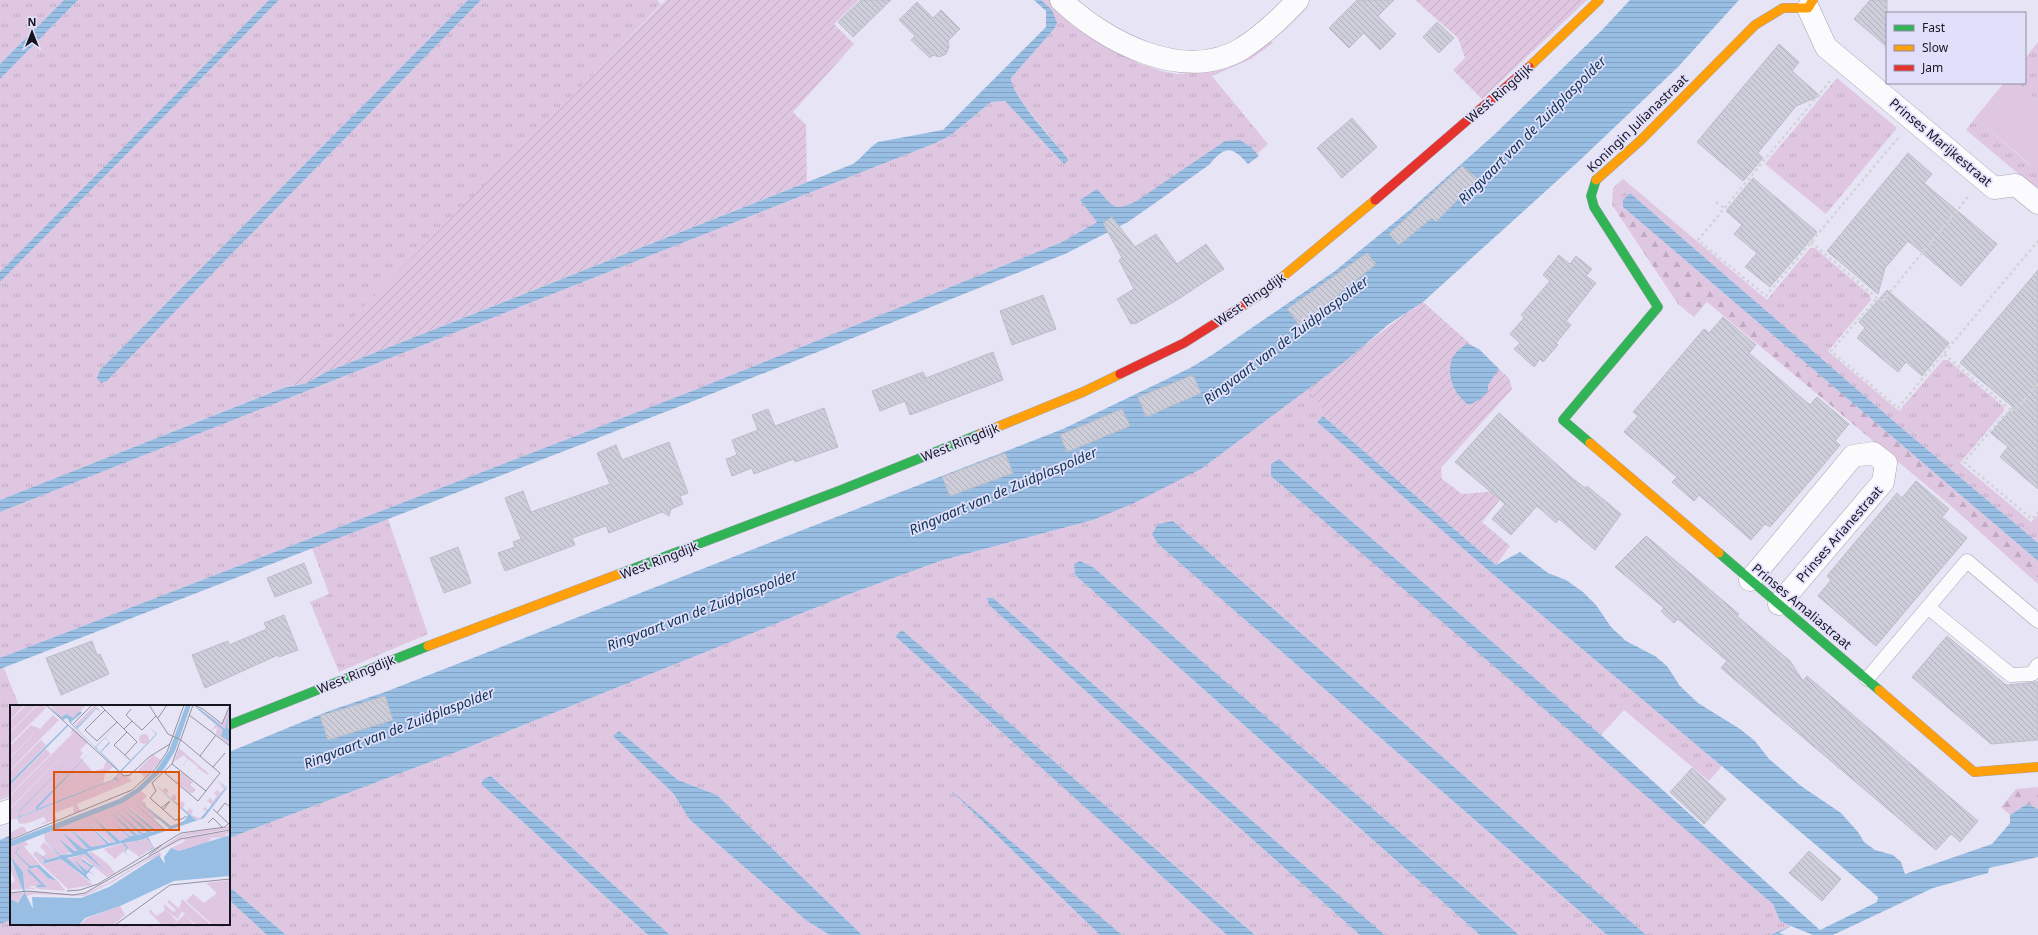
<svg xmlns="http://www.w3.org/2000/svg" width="2038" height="935" font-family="'Noto Sans',sans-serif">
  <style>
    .grass { fill: url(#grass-tufts) }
    .forest { fill: url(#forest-firs) }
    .garden { fill: url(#garden-furrows) }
    .pitch { fill: #dfc7e1 }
    .water { fill: url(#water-rules) }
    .pier { fill: #e7e5f5 }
    .building { fill: url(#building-back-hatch); stroke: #bdbeca }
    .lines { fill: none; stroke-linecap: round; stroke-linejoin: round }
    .lane-casing { stroke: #a4a2ae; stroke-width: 15 }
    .street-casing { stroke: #a4a2ae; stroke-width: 23 }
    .fast-casing { stroke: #a4a2ae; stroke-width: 10 }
    .slow-casing { stroke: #a4a2ae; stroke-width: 10 }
    .jam-casing { stroke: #a4a2ae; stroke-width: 10 }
    .path { stroke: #d4d4d8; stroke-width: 2.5; stroke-dasharray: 3 3; stroke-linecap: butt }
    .lane { stroke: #fbfbfe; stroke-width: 14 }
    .street { stroke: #fbfbfe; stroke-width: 22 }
    .fast { stroke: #30b455; stroke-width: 9 }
    .slow { stroke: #ff9f0a; stroke-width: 9 }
    .jam { stroke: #e5322d; stroke-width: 9 }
    .labels { text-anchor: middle; stroke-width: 3.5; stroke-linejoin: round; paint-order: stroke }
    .street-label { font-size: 13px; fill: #16151f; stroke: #e2dffb }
    .water-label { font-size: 14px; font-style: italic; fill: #0c3554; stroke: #e2dffb }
    .inset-river { fill: none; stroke: #99bee4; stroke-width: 2 }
    .inset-road { fill: none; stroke: #93929f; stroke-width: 1 }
    .view { fill: #de560d; fill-opacity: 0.15; stroke: #de560d; stroke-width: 2 }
    .inset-edge { fill: none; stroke: #16151f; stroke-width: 2 }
  </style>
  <defs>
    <pattern id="grass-tufts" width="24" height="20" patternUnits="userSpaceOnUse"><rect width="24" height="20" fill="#dfc7e1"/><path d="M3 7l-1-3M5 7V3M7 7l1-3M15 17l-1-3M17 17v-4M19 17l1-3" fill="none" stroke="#bfaac1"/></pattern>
    <pattern id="forest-firs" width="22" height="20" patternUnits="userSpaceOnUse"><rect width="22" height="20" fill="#dfc7e1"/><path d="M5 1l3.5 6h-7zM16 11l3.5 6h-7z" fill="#bfaac1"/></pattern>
    <pattern id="garden-furrows" width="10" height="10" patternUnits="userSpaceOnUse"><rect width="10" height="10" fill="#dfc7e1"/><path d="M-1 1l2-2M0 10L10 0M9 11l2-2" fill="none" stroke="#bfaac1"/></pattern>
    <pattern id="water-rules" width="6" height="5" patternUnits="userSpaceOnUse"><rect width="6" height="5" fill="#99bee4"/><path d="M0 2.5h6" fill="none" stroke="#83a2c3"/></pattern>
    <pattern id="building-back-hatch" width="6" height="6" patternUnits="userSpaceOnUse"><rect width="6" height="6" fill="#cdceda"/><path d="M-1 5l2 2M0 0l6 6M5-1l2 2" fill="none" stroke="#afb0bb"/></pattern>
  </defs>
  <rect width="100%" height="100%" fill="#e7e5f5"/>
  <path class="grass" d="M0,0H64L0,64Z
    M78,0H269L0,272V79Z
    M279,0H468L100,370L107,381L481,0H657L661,4L512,158L285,387L0,500V282Z
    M1041,0H1053L1138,63L1165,72L1178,74L1197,72L1267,37L1273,43L1251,59L1212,76L1268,144L1257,154L1251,147L1240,140L1138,200L1122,208L1113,206L1097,222L1062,242L692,391L0,658V512L938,142L951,135L991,102L1005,101L1064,164L1069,160L1020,100L1011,85V78L1054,29L1052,10Z
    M2038,42V101L2017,83H2025V58Z
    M1837,78L1897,128L1826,214L1765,164Z
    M1975,118L2030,165L2038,157V190L1966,130Z
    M1623,179L1767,300L1810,248H1815L1870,295L1871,300L1828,351L1899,411L1943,360H1948L2004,407V411L1960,463L2031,522L2038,515V543L1897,424L1630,193L1623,200V207L1612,205L1613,188Z
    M1307,389L1328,411L1317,422L1489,571L1722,766L1709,781L1624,710L1601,735L1279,459L1766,896L1773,904L1780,921L1791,926L1770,935H1646L1173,521L1158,544L1607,935H1519L1094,568L1074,564L1075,575L1480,935H1385L993,598L989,605L1360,935H1255L902,630L895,636L1227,935H1122L954,794L1100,935H862L717,795L678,780L619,731L614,736L673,793L690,820L807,921L830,935H670L491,776L481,784L648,935H286L232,889L229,890V838L459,751L852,593L943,560L1093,520L1201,469Z
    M388,519L428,634L339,672L310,602L329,594L312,548Z
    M4,668L19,706H11V796L0,800V669Z
    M229,900L267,935H0V924L11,920V924H229Z"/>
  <path class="forest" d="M1612,205L1623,207L2038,561V584L1951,506L1707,302L1694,317L1678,304Z
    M2038,787V809L2027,804L2010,815L2001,807L2016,789Z"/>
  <path class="garden" d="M666,0H859L834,24L854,44L793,112L806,125L807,182L326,372L307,383L285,387Z
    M1415,0H1587L1482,99L1453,70L1465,58L1458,38Z
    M1423,302L1509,378L1512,389L1441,468L1442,479L1462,494L1498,491L1503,496L1482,522L1510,546L1496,565L1323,416L1327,411L1307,389C1346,361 1382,329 1423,302Z"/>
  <path class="pitch" d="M2004,83H2017L2038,101V157L2031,165L1975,118Z"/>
  <path class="water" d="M64,0H78L0,79V64Z
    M269,0H279L0,282V272Z
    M468,0H481L107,381L101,383L97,378L100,370Z
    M1034,0H1041L1052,10L1057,23L1054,29L1011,78C1010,95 1057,144 1069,160L1064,164L1005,101L991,102L951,135L938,142L0,512V500L283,388L307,383L326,372L853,164C863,157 868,148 878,142L943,130L1046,27V11Z
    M1630,0H1739L1678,67L1579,161L1423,302L1389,324L1343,363L1201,469L1134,503L1093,520L943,560L852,593L459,751L229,838V752L329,711L385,692L1063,429L1190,368L1212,355L1335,271L1411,209L1495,134L1602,30Z
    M1240,140L1251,147L1259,156L1248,164C1231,145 1225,146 1209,165L1128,222L1065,254L696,400L0,669V658L692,391L1062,242L1097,222L1080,200L1097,189C1114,207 1113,213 1138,200L1225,141Z
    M1630,193L1897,424L2038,543V561L1623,207V200Z
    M1468,344L1479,349L1499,369L1488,385V391L1479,400L1469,405C1448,391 1440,356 1468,344Z
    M1323,416L1496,565L1520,552L1548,573L1566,580L1583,592L1596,605L1611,627L1626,641L1655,656L1667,666L1680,686L1698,703L1740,729L1755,741L1769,759L1801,786L1841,813L1858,832L1864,842L1875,850L1893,855L1901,862L1905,874L1992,844L2010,823V815L2027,804L2038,809V857L1989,868L1988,873L1933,888L1833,935H1770L1791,926L1780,921L1773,904L1271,476V464L1279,459L1601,735L1820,930L1877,902L1878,897L1489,571L1317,422Z
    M1173,521L1646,935H1607L1158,544L1152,534L1158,524Z
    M1080,561L1094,568L1519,935H1480L1075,575L1074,564Z
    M987,598H993L1385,935H1360L989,605Z
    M902,630L1255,935H1227L895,636Z
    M619,731L678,780L717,795L862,935H830L807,921L690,820L673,793L613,736Z
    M491,776L670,935H648L481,784L484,779Z
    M949,789L1122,935H1100Z
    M11,835V920L0,924V840Z
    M232,889L286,935H267L229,900V890Z"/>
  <path class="pier" d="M1791,926L1813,935H1785L1779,933Z"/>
  <path class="building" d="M861,0H891L853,37L838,22Z
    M1357,0H1394L1378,16L1396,34L1380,50L1364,33L1349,48L1329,28Z
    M1870,0H1887V47L1854,19Z
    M917,2L933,18L941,10L960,29L948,41L949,47L946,54L939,57L933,55L930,58L911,40L915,36L899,20Z
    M1437,22L1454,38L1439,53L1423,37Z
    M1779,44L1799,62L1792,71L1820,96L1796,106L1758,153L1763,158L1743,181L1697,142Z
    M1352,118L1377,147L1342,178L1317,148Z
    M1908,153L1932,174L1924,183L1997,244L1961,286L1908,241L1885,268L1878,294L1827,251Z
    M1462,166L1478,179L1436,222L1432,218L1399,245L1389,234Z
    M1753,178L1817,232L1770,287L1745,267L1757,253L1734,234L1742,225L1726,211Z
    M1112,217L1135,247L1156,234L1177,264L1206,244L1224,269L1177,300L1135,324L1134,323L1131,324L1117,299L1134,289L1119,260L1122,258L1103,223Z
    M1367,253L1376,264L1300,326L1287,309Z
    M1559,255L1570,264L1576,256L1592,269L1586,276L1596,283L1566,321L1571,325L1556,343L1558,345L1543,362L1540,359L1534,367L1514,349L1520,343L1510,334L1524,318L1521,315L1550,281L1543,275Z
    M2038,270V489L2000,457L2008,447L1991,433L2013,407L1960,363Z
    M1887,290L1949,343L1922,376L1906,362L1898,372L1857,338L1865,328L1859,322Z
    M1043,295L1056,329L1012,345L1000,311Z
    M1723,317L1756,345L1749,353L1810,405L1817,397L1849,424L1835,441L1840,445L1809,482L1770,527L1765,524L1751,540L1699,495L1694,501L1672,482L1677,477L1624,432L1638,416L1633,412L1704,329L1709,333Z
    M993,352L1003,380L910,415L905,401L880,411L872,391L923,372L926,378Z
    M1193,375L1201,393L1146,417L1138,397Z
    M824,408L838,447L795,462L794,459L754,474L752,468L732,476L726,459L737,455L732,440L758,430L752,415L768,409L775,426Z
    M1122,409L1130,426L1067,452L1060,435Z
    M1499,413L1571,477L1585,488L1587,486L1621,514L1595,550L1559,519L1556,523L1537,506L1511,535L1492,519L1505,504L1455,462Z
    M669,442L688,493L680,496L683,504L671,509L669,516L662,512L609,533L606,526L572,538L575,545L505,571L498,553L515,547L513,542L521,539L505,498L523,491L531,512L610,484L597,453L616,445L622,460Z
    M1005,453L1013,473L950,496L942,477Z
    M1916,481L1949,509L1942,517L1967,538L1876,646L1818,596L1831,580L1827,576L1846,553L1897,493L1902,498Z
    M1646,536L1739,614L1737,616L1790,661L1803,681L1807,676L1978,821L1960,842L1951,834L1936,850L1721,668L1727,661L1678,619L1674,623L1661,611L1664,608L1615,567Z
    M458,547L471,583L444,593L430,558Z
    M304,563L312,583L275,597L267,578Z
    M284,615L298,650L279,657L278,655L205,688L192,655L228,641L229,645L267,629L264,623Z
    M1947,636L2006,685L2038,682V740L1991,744L1912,677Z
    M92,641L97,655L100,654L109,674L61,695L46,658Z
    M385,696L393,720L328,740L320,716Z
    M1692,768L1726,799L1704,824L1670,792Z
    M1809,851L1841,879L1822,901L1789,873Z"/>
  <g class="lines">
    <defs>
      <path id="lane" d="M1929,608L2011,675L2032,674L2038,665
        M1867,679L1967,561L2038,621"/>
      <path id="street" d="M1061,0C1105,42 1184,84 1243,48C1263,35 1282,17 1298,0
        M1808,8L1826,47L1994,188L2016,185L2038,203
        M1750,580L1853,456L1873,453L1886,463L1883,482L1779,604
        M0,814L11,810"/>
      <path id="fast" d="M1590,443L1563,420L1658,307L1594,207L1591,196L1596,180
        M1719,553L1879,690
        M619,574L841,490L980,434
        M229,725L428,646"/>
      <path id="slow" d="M1529,67L1599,0
        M1596,180L1641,140L1755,25L1783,8H1808L1813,0
        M1241,307L1268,289L1375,200
        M980,434L1083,392L1120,374
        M1590,443L1719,553
        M428,646L619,574
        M1879,690L1974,772L2038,767"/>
      <path id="jam" d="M1375,200L1529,67
        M1120,374L1184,343L1241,307"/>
    </defs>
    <use href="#lane" class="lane-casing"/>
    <use href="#street" class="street-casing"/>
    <use href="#fast" class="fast-casing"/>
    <use href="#slow" class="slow-casing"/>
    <use href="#jam" class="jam-casing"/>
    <path class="path" d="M1830,81L1698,240L1766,296L1898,138
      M1968,197L1882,302L1877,298L1831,351L1898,408L2038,241
      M1716,202L1724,208
      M1811,242L1877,298
      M1944,354L2012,411
      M2038,384L2019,406L2004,415L1964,462L2032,519L2038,512"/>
    <use href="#lane" class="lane"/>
    <use href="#street" class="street"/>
    <use href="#fast" class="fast"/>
    <use href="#slow" class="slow"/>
    <use href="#jam" class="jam"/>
  </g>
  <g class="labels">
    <g class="street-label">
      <text transform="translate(1499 93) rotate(-41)" y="5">West Ringdijk</text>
      <text transform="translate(1637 123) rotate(-44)" y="5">Koningin Julianastraat</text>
      <text transform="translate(1941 142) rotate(40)" y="5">Prinses Marijkestraat</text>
      <text transform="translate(1250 299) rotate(-35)" y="5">West Ringdijk</text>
      <text transform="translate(960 442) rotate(-22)" y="5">West Ringdijk</text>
      <text transform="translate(1839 534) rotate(-49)" y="5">Prinses Arianestraat</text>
      <text transform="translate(659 560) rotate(-21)" y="5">West Ringdijk</text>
      <text transform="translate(1802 606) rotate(40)" y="5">Prinses Amaliastraat</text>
      <text transform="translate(356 674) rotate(-22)" y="5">West Ringdijk</text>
    </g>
    <g class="water-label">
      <text transform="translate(1532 130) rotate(-45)" y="5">Ringvaart van de Zuidplaspolder</text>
      <text transform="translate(1286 340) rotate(-37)" y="5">Ringvaart van de Zuidplaspolder</text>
      <text transform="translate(1003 491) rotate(-23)" y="5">Ringvaart van de Zuidplaspolder</text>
      <text transform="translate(702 610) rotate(-21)" y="5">Ringvaart van de Zuidplaspolder</text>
      <text transform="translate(399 728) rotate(-21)" y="5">Ringvaart van de Zuidplaspolder</text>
    </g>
  </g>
  <g transform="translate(10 705)">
    <rect width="220" height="220" fill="#e7e5f5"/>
    <path d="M4,0H14L0,15V4ZM16,0H27L0,27V16ZM28,0L37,2L0,39V28ZM85,0L91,7L85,3L66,23L64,21ZM184,1L192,5L211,19L220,1V40L206,29L207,22L202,25L204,27L201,26L206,19L210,23ZM43,10L49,15L0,65V53L26,27L0,52V41L21,20L30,24ZM63,23L78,37L9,107L70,45L73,48L70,52L84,68L61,91L0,115V104L71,32L0,103V91L65,26L60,29ZM31,35L36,40L0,77V66ZM169,43L199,69L198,70L193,67L186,76L193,67L188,63L181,72L188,62L178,54L171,63L177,54L174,50L164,57ZM36,44L41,49L0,90V80ZM105,65L114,71L122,70L118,72L122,76L67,99L70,106L64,109L63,101L18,118L9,119L8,113L105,74L108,75L106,72L109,69ZM172,67L183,77L180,80L186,85L181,89L165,75L169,77L171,75L167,72ZM206,75L216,83L201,104L193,113L186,115L144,78L152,86L155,83L159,85L156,89L161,93L164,89L167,92L165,96L169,99L172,96L175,99L173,103L177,106L180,103L183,106L181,110L190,113L197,107L193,104L195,102L198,105L201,103V99L197,96L200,93L203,96L207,91L204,88L207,85L210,88L214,84ZM124,91L150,115L142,113L122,96L154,124L147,126L116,99L144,127L137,126L110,102L137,128H132L109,108L132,129H126L100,107L124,131L122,132L108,121L119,132L110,136L101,129L107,136L101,138L74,115L97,139L81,142L58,122L78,144H69L65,147L52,137L62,147L52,150L35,136L34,128L111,99ZM44,108L47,115L29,120L36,116L34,112ZM220,121V124L173,132L140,150L172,129ZM11,122H14L17,127L0,134V128ZM220,126L214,132L199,133L201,134L197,138L169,146L161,143L175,136L174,134L154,144L174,133ZM137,133L143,142L129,152L118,143L115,146L110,139L125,136L135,145L126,136ZM15,136L19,140L14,141L17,145L33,163L29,160L20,161L5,149L19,162L18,164L27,162L38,173L48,176L55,186L29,184L24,182H35L19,166V182L27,184H15L13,167L0,151V142ZM34,137L50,151L37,155L33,152L36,148L30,142ZM26,146L35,155L32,157L33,159L51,154L83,180L58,184L31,159L23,149ZM81,146L98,159L105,168L97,172L72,152L73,157L81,163L77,166L64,155L75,169L57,154L75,149L96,167L77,149ZM149,147L152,150L136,156L103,177L74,191L24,189L16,191L15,186L72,190L100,177ZM1,156L12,179L13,184L0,185V179L5,176L0,164ZM220,175V218L218,220H203L176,196L183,189L194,198L207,188L196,178ZM172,194L201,220H186L176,211L184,220H163L175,209L169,204ZM110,201L115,210L103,220H70L77,213Z" fill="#dfc7e1"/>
    <path d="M110,139L115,145L105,154L94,144ZM19,166L34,180L35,182L19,181ZM159,195L172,206L168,214L154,204V199L164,207L166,205L157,197Z" fill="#dfc7e1"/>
    <path d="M143,50L151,55L135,73L128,65ZM96,56L103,62L95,69L93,79L61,91L87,65L93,64ZM131,86L137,91L132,96L136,98V102L124,91ZM14,187L8,198L0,194V188ZM140,204L146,211L156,205L167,216L163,220H152L139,207Z" fill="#dfc7e1"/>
    <path d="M40,0H76L62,15L56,9L52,12ZM129 34a5 5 0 1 1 10 0a5 5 0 1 1-10 0Z" fill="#dfc7e1"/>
    <path d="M38,0L52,12L56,9L63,13L70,6L72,8L61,17L66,23L86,3L90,7L86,4L67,24L85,42L106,22L95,32L100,38L91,47L110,66L146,29L139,22L147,29L111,67L107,64L60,18L57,13L53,15ZM95,33L99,37L90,47L86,42ZM176,0H181L165,46L154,64L131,86L113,98L0,142V136L109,94L126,84L146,65L159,46ZM185,2L191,5L215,24L220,3L217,23L220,24V37L211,31L213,25ZM57,20H59L0,80V77ZM77,37L9,107L11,111L26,105V102L83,44L27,104L102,75L108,69L106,65L109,69L106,72L109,77L105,74L101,76L8,113L9,118L7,113L0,116L10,111L9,106ZM208,75L217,83L194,113L138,132L144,143L137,147L143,142L137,133L126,136L135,145L125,136L114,138L123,148L118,143L115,147L119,151L114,147L117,143L112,138L77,147L96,167L75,149L57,153L75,169L64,155L77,166L83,160L84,161L79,166L85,171L79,167L76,170L81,177L51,154L32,159L35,155L26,146L37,155L50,151L34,135L51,150L62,149L48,133L64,146H68L53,128L73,144H78L58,122L81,142L97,139L74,115L99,138L106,137L82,112L110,136L119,132L102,116L120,131H124L99,106L126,129L131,130L104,104L132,128H137L110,102L139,126L144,127L115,100L147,126L154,125L122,96L156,125L159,123L125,93L161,121L174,116L178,110L144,79L186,115L190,114L216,83ZM220,130V171L164,176L110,201L75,213L69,220H0V194L8,198L14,188L0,151L13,167L15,188L23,204L22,192L71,193L99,182L149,150L155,159L154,152L161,143L169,146ZM7,141L9,143L6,148L20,161L29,160L47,176L38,173L27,162L18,164L19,162L5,148L8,144Z" fill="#99bee4" fill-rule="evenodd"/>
    <path class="inset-river" d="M72,155L82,162M18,165L34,181H27"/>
    <path class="inset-road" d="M36,0L114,71L120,70L139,52L160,39M90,0L127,37L115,50M139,0L158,29L171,35L210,68M183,0L193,4L212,19L220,0M121,4L116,10L122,16M95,5L75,25L87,36L107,17M179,10L220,41M148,13L157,0M63,19L82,0M114,24L122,16L132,25L146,11M117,27L104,40L120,55M190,51L206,30M162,59L196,86M203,62L215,48M155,68L188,96L210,68M151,103L160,96L153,105M203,104L220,120M207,108L215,98L220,102M176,111L172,114L165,115L140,93L146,86L142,78L162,59L183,0M198,118L203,113L213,123M0,135L122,85L145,64L157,47L174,0M139,150L152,140M57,186L70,185L88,179L171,128L215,122L220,117M0,188L17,186L63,190L75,188L170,134L220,125M105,220L160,180L220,174"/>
    <path class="view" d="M44,67H169V125H44Z"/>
    <rect width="220" height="220" class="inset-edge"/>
  </g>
  <rect x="1886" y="12" width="140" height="72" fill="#e2dffb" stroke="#908ea3"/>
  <rect x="1894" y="25" width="20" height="6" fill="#30b455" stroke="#908ea3"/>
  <text x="1922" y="32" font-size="12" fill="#16151f">Fast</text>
  <rect x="1894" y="45" width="20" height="6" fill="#ff9f0a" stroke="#908ea3"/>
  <text x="1922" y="52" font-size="12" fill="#16151f">Slow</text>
  <rect x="1894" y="65" width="20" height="6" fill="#e5322d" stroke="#908ea3"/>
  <text x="1922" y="72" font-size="12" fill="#16151f">Jam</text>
  <g transform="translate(32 32)" stroke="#e2dffb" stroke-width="3" paint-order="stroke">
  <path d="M0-3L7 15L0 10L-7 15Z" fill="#16151f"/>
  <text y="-6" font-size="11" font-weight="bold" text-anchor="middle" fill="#16151f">N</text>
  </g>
</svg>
